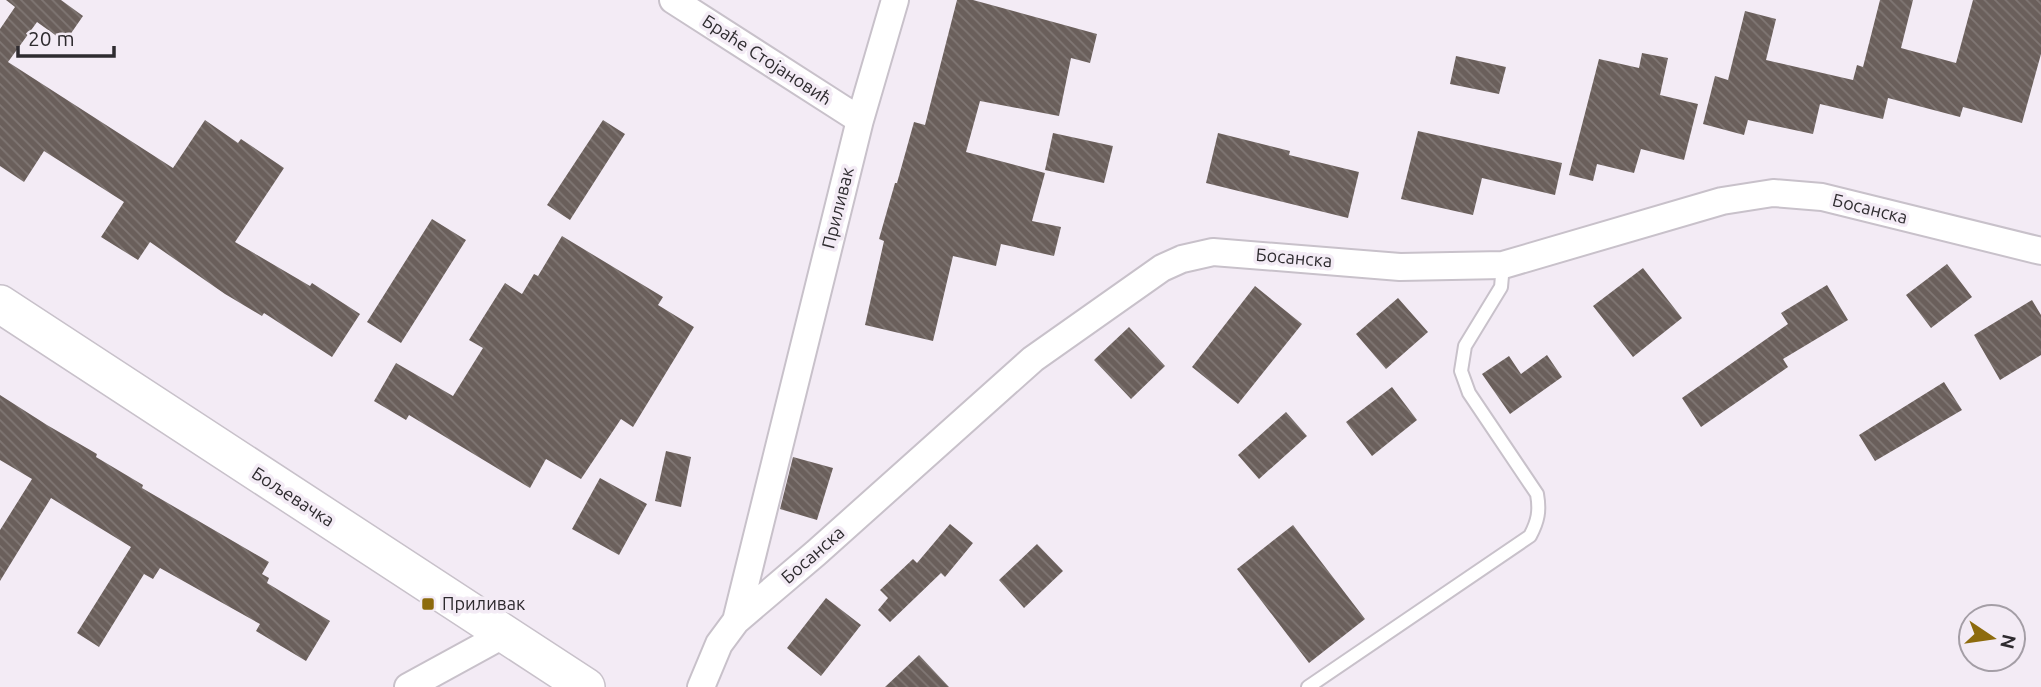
<svg xmlns="http://www.w3.org/2000/svg" width="2041" height="687" font-family="Ubuntu,sans-serif">
  <style>
    .building { fill: url(#building-back-hatch) }
    .lines { fill: none; stroke-linecap: round; stroke-linejoin: round }
    .lane-casing { stroke: #c8c1ca; stroke-width: 16 }
    .street-casing { stroke: #c8c1ca; stroke-width: 30 }
    .secondary-casing { stroke: #c8c1ca; stroke-width: 40 }
    .lane { stroke: #fff; stroke-width: 12 }
    .street { stroke: #fff; stroke-width: 26 }
    .secondary { stroke: #fff; stroke-width: 37 }
    .poi-dot { fill: #8d6b0d; stroke: #f3ebf5; stroke-width: 2.5 }
    .labels { text-anchor: middle; stroke-width: 7; stroke-linejoin: round; paint-order: stroke }
    .street-label { font-size: 18px; fill: #2e2b2f; stroke: #f3ebf5 }
    .poi-label { font-size: 18px; fill: #2e2b2f; stroke: #f3ebf5; text-anchor: start }
  </style>
  <defs>
    <pattern id="building-back-hatch" width="6" height="6" patternUnits="userSpaceOnUse" patternTransform="scale(1.75)"><rect width="6" height="6" fill="#6a5f5b"/><path d="M-1 5l2 2M0 0l6 6M5-1l2 2" fill="none" stroke="#807774"/></pattern>
  </defs>
  <rect width="100%" height="100%" fill="#f3ebf5"/>
  <path class="building" d="M6,0H61L83,16L65,42L37,22L8,62L173,168L205,120L238,143L241,139L284,168L235,242L310,286L312,283L360,314L332,357L264,313L262,316L225,294L150,242L138,260L101,237L124,202L44,151L24,182L0,166V29L15,7Z
    M957,0H973L1097,34L1090,63L1071,58L1059,116L980,101L966,152L1045,173L1032,221L1061,227L1054,256L1001,244L996,266L953,256L933,341L865,325L884,241L879,239L895,183H897L914,122L925,125Z
    M1880,0H1913L1901,48L1956,63L1973,0H2041V54L2022,123L1963,107L1960,117L1888,98L1883,119L1820,104L1813,134L1748,120L1744,135L1703,124L1715,76L1728,80L1745,11L1776,19L1766,60L1853,80L1857,65L1863,67Z
    M1642,53L1668,58L1660,95L1698,104L1684,160L1641,149L1634,173L1597,164L1593,181L1569,175L1599,59L1639,68Z
    M1456,56L1506,67L1499,94L1450,84Z
    M603,120L625,134L570,220L547,205Z
    M1418,131L1562,163L1555,195L1482,178L1473,215L1401,199Z
    M1053,133L1113,146L1104,183L1045,170Z
    M1218,133L1290,151L1289,155L1359,172L1348,218L1206,183Z
    M432,219L466,240L401,343L367,322Z
    M562,236L663,297L658,305L694,327L633,427L621,419L581,479L546,459L530,488L409,415L406,420L374,401L396,363L453,396L483,348L469,340L505,283L522,294L534,274L538,276Z
    M1947,264L1972,297L1931,328L1906,295Z
    M1643,268L1682,318L1633,357L1593,306Z
    M1827,285L1848,320L1783,359L1788,367L1701,427L1682,398L1788,324L1781,313Z
    M1255,286L1302,324L1238,404L1192,367Z
    M1398,298L1428,332L1386,369L1356,334Z
    M2032,300L2041,315V355L2000,380L1974,335Z
    M1129,327L1165,366L1131,399L1094,360Z
    M1547,355L1562,377L1510,414L1482,374L1509,356L1521,374Z
    M1944,382L1962,410L1875,461L1859,435Z
    M1392,387L1417,420L1372,456L1346,422Z
    M0,395L47,425L97,454L96,457L143,485L142,488L269,562L262,574L269,578L267,583L330,621L306,661L256,631L260,624L160,568L153,579L144,574L99,647L77,633L131,547L51,498L0,581V530L32,479L0,460Z
    M1286,412L1307,436L1259,479L1238,455Z
    M666,451L691,457L681,507L655,501Z
    M793,457L833,468L817,520L780,509Z
    M600,478L647,504L619,555L572,529Z
    M950,524L973,543L945,577L941,573L890,622L878,610L888,598L880,590L913,559L917,563Z
    M1293,525L1365,619L1309,663L1237,569Z
    M1037,544L1063,571L1024,608L999,580Z
    M826,598L861,625L821,676L787,648Z
    M919,655L949,687H885Z"/>
  <g class="lines">
    <defs>
      <path id="lane" d="M1308,687L1530,536C1538,521 1540,511 1537,494L1469,393L1461,371L1465,346L1501,287L1503,265"/>
      <path id="street" d="M673,0L860,120
        M736,621L860,120L895,0
        M408,687L505,634
        M701,687L719,644L736,621L816,553L1033,359L1162,268L1182,259L1213,252L1400,267L1503,265L1722,201L1773,193L1822,197L2041,251"/>
      <path id="secondary" d="M0,304L586,687"/>
    </defs>
    <use href="#lane" class="lane-casing"/>
    <use href="#street" class="street-casing"/>
    <use href="#secondary" class="secondary-casing"/>
    <use href="#lane" class="lane"/>
    <use href="#street" class="street"/>
    <use href="#secondary" class="secondary"/>
  </g>
  <rect class="poi-dot" x="421" y="597" width="14" height="14" rx="3.5"/>
  <g class="labels">
    <g class="street-label">
      <text transform="translate(767 60) rotate(33)" y="6">Браће Стојановић</text>
      <text transform="translate(838 208) rotate(-76)" y="6">Приливак</text>
      <text transform="translate(1870 209) rotate(14)" y="6">Босанска</text>
      <text transform="translate(1294 258) rotate(5)" y="6">Босанска</text>
      <text transform="translate(293 497) rotate(33)" y="6">Бољевачка</text>
      <text transform="translate(813 555) rotate(-41)" y="6">Босанска</text>
    </g>
    <g class="poi-label">
      <text x="442" y="610">Приливак</text>
    </g>
  </g>
  <g transform="translate(1992 638) rotate(103)"><circle r="33" fill="#f3ebf5" stroke="#a49ea6" stroke-width="2"/>
  <path d="M0-5L12 26L0 18L-12 26Z" fill="#8d6b0d"/>
  <text y="-10" font-size="19" font-weight="bold" text-anchor="middle" fill="#2e2b2f">N</text>
  </g>
  <path d="M18 46v10h96v-10" fill="none" stroke="#2e2b2f" stroke-width="3.5"/>
  <text x="28" y="46" font-size="21" fill="#2e2b2f" stroke="#f3ebf5" stroke-width="5" paint-order="stroke">20 m</text>
</svg>
